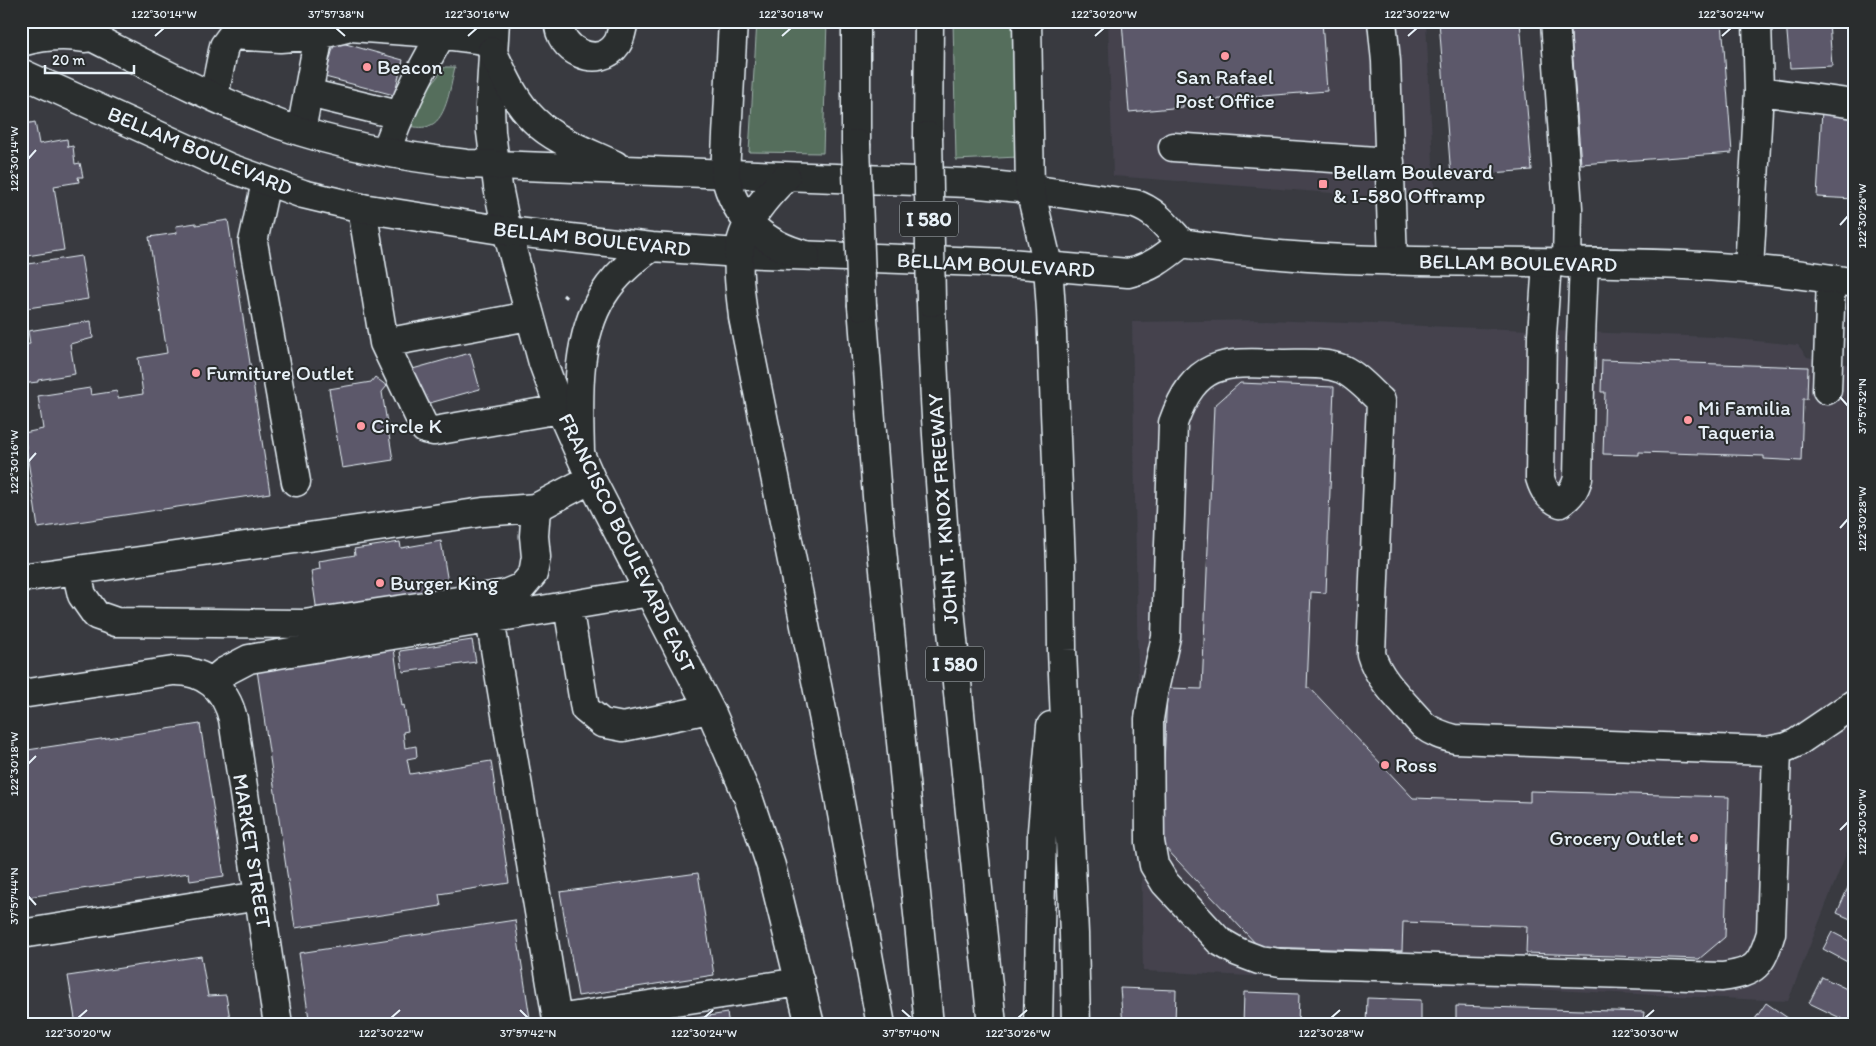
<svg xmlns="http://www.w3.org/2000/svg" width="1876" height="1046" font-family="Itim,sans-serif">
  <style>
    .built { fill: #44434d }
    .green { fill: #556e5c; stroke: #9eb0aa }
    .building { fill: #5c596b; stroke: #e8f1f8 }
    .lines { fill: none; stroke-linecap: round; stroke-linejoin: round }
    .minor-casing { stroke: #e8f1f8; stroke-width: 31 }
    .major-casing { stroke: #e8f1f8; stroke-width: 31 }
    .highway-casing { stroke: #e8f1f8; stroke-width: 31 }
    .path { stroke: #e8f1f8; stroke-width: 3; stroke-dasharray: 4 4; stroke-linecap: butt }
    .minor { stroke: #2a2d2e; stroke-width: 28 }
    .major { stroke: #2a2d2e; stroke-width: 28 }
    .highway { stroke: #2a2d2e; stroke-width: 28 }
    .highway-bridge-casing { stroke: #e8f1f8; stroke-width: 31; stroke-linecap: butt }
    .highway-bridge { stroke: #2a2d2e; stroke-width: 28 }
    .ticks { fill: none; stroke: #e8f1f8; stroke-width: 2 }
    .poi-dot { fill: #ff9aa2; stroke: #2a2d2e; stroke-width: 2 }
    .labels { text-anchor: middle; stroke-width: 4; stroke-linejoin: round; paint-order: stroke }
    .shield { fill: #2a2d2e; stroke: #afb6bb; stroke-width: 1 }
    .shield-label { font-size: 20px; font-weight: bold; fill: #e8f1f8 }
    .poi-label { font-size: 21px; fill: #e8f1f8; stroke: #2a2d2e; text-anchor: start }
    .street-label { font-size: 21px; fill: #e8f1f8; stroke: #2a2d2e }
    .neatline { fill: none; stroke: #e8f1f8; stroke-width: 2 }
    .ticks-label { font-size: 12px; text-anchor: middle; fill: #e8f1f8 }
  </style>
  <rect width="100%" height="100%" fill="#393a40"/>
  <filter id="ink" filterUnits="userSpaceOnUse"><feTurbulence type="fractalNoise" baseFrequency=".02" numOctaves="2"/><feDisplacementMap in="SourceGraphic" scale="10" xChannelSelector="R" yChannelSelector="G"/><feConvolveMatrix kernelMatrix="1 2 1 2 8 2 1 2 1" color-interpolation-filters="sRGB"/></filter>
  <g filter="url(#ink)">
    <path class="built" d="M1108,21H1426L1435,201L1113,176Z
      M1267,320L1714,337L1798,345L1807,357L1852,365L1855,363V831L1788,1001L1143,971L1132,322Z"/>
    <path class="green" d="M757,21H827L823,153L749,152Z
      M953,21H1016L1018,157L956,160Z
      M445,67H455C451,83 447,118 431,125C424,129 415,127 407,126L404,119Z"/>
    <path class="building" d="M1122,21H1322L1327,91L1183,102V107L1129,112Z
      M1439,21H1520L1532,170L1451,176Z
      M1570,21H1722L1732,153L1581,164Z
      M1786,21H1829L1832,66L1790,68Z
      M335,41L403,60L394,95L325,77Z
      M1822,110L1855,113V199L1817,197Z
      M35,122L39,144L67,139L68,147L73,146L75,164L80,163L83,177H78L79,182L54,186L64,250L21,257V125Z
      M228,220L270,493L38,528L24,433L43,429L38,396L90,388L91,395L117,391L118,398L143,394L138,358L167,353L149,237L177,233L176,226L196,223V225Z
      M81,256L88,299L21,309V265Z
      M91,321L93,338L70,344L75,374L38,380V382L21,384V359L25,358L23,345L30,344L28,331Z
      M470,353L480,389L419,406L409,370Z
      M1602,360L1808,367L1807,399H1803L1801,461L1764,459V456L1639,452V455L1603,454L1605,392H1601Z
      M375,377L387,386L382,392L393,460L342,468L329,389L371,382Z
      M1240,383L1334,387L1326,593L1311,592L1307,688H1310L1413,798L1530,802V791L1729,797L1725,937L1699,959L1526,953L1527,926L1403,922L1402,951L1259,947L1161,843L1167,688L1202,689L1214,406Z
      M441,541L450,595L317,612L311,571L320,569L319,561L355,555L354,549L400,542L401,548Z
      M472,640L476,662L403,672L400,651Z
      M394,649L402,706L404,705L408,731L403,732L405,748L416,746L417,757L407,759L410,774L491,761L509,883L439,894L441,906L295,928L257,670Z
      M200,724L224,876L190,881L189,873L21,898V751Z
      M1855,871V921L1837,913Z
      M698,873L714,975L578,996L560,892Z
      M515,920L531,1025H310L299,953Z
      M1832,932L1855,944V966L1823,949Z
      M201,956L208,996L226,995L231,1025H76L68,976Z
      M1822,977L1855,993V1025L1809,1003Z
      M1120,988L1176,990L1175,1025H1123Z
      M1244,992L1299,994L1298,1025H1243Z
      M1367,998L1421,1000V1025H1366Z
      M1766,1003L1798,1025H1751Z
      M1456,1006L1644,1012L1643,1020L1707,1022V1025H1456Z
      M727,1013L729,1025H652Z"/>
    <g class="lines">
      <defs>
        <path id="minor" d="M495,21L490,106L491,132L498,187L507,231L543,363L560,409L591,479L713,716L749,800L771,866L810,1025
          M559,21C557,50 599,71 617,44C621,38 622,28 624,21
          M1382,21L1386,61L1393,261
          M1555,21L1568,208L1567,263
          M1759,91L1855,104
          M308,93L399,115
          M214,96L224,46L232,35L280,38L319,35
          M301,131L319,35L351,27L421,32L493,41
          M1173,147L1390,162
          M386,152C400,110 419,73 441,35
          M266,182L253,242L296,482
          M362,208L384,343L425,429L434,431L560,409
          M1547,263L1542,335L1540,478C1544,491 1548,497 1560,503C1570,496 1575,490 1578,478L1581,339L1584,263
          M1749,269L1759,91L1757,21
          M384,343L529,316
          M1827,390L1831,279
          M76,570L82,595L96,615L116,622L304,624L505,594L522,587L533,574L536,557L534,536L536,508
          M21,578L483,512L536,508L591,479
          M568,606L585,709L602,723L623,727L709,709
          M490,619L558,1025
          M212,682L224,672L249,659L650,592
          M21,694L173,671C205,670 226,689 233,719L278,1025
          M1777,750L1771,933C1761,966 1756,972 1722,977L1280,963L1259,960L1238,952L1219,941L1165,883L1154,865L1150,842L1149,719L1153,694L1166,637L1173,423C1196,358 1225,362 1285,364C1304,364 1325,362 1342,369C1357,376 1369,390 1381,401L1371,654C1378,680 1406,705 1423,725C1433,733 1443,736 1455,739L1767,751L1787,747L1796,743L1855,703
          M21,934L259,896
          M557,1019L800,982"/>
        <path id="major" d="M60,21C133,57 205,97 281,125C341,146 404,157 467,164L969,183L1030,189L1135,204C1156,211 1167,227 1182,243C1404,280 1633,243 1855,283
          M21,42C43,36 63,34 85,38
          M492,51C504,75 514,101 534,120C555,141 588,152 615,165
          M21,73L230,168L303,194L362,208L507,231L652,247L739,253L1009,263L1128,273C1151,268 1163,258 1182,243
          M580,454C579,402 574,342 603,295C615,276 633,260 652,247"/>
        <path id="highway" d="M733,21L725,174C734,217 764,245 806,255
          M856,21V144
          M1027,21L1030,189L1048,265L1051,310L1061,565L1062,650L1074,934L1076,1025
          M928,136L929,21
          M786,177C765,197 741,224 739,255C737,275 741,296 743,317L833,765L881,1025
          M931,302C938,544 968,784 992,1025
          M862,306L878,509L929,1025
          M1038,1025L1042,831L1051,726"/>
      </defs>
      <use href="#minor" class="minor-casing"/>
      <use href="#major" class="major-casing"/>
      <use href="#highway" class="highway-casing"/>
      <path class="path" d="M563,295L569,300"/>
      <use href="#minor" class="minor"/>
      <use href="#major" class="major"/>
      <use href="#highway" class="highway"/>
      <defs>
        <path id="highway-bridge" d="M928,136L931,302
          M856,144L862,306"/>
      </defs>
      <use href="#highway-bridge" class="highway-bridge-casing"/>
      <use href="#highway-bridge" class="highway-bridge"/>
    </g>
  </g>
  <path class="ticks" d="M336,28L345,36M155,36L164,28M468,36L477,28M782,36L791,28M1095,36L1104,28M1408,36L1417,28M1722,36L1731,28M28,159L36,150M1840,225L1848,216M1840,397L1848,406M28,462L36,453M1840,528L1848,519M28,764L36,756M1840,830L1848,822M28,896L36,905M520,1010L528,1018M902,1010L911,1018M78,1018L87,1010M391,1018L400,1010M704,1018L713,1010M1018,1018L1027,1010M1331,1018L1340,1010M1645,1018L1654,1010"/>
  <g class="poi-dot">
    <circle cx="1225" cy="56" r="5"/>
    <circle cx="367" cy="67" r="5"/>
    <rect x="1318" y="179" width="10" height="10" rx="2.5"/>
    <circle cx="196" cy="373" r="5"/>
    <circle cx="1688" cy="420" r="5"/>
    <circle cx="361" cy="426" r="5"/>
    <circle cx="380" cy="583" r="5"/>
    <circle cx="1385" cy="765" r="5"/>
    <circle cx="1694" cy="838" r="5"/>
  </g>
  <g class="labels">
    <g class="shield">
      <rect x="900" y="201.5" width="58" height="35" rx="4"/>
      <rect x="926" y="646.5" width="58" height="35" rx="4"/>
    </g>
    <g class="shield-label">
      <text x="929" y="226">I 580</text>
      <text x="955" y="671">I 580</text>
    </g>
    <g class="poi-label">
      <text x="377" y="74">Beacon</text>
      <text x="1225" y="84" text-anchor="middle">San Rafael<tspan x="1225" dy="24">Post Office</tspan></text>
      <text x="1333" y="179">Bellam Boulevard<tspan x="1333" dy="24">&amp; I-580 Offramp</tspan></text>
      <text x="206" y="380">Furniture Outlet</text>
      <text x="1698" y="415">Mi Familia<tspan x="1698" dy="24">Taqueria</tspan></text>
      <text x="371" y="433">Circle K</text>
      <text x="390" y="590">Burger King</text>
      <text x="1395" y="772">Ross</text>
      <text x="1684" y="845" text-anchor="end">Grocery Outlet</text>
    </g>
    <g class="street-label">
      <text transform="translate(200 151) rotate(23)" y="7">BELLAM BOULEVARD</text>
      <text transform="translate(592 239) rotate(6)" y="7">BELLAM BOULEVARD</text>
      <text transform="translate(1518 263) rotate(1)" y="7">BELLAM BOULEVARD</text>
      <text transform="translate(996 265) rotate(3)" y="7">BELLAM BOULEVARD</text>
      <text transform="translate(943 509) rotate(-94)" y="7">JOHN T. KNOX FREEWAY</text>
      <text transform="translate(627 543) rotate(64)" y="7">FRANCISCO BOULEVARD EAST</text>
      <text transform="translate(252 851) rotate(81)" y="7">MARKET STREET</text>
    </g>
  </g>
  <rect width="1876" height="1046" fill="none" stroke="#2a2d2e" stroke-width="55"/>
  <path d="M45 65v8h89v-8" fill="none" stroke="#e8f1f8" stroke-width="2.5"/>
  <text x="52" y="65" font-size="15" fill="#e8f1f8" stroke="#2a2d2e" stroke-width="4" paint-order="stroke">20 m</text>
  <rect x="28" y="28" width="1820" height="990" class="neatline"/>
  <g class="ticks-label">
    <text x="164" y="18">122°30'14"W</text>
    <text x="336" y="18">37°57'38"N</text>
    <text x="477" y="18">122°30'16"W</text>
    <text x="791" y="18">122°30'18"W</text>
    <text x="1104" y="18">122°30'20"W</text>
    <text x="1417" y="18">122°30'22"W</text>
    <text x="1731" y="18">122°30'24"W</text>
    <text transform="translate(14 159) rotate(-90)" y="4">122°30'14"W</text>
    <text transform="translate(1862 216) rotate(-90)" y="4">122°30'26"W</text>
    <text transform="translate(1862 406) rotate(-90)" y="4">37°57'32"N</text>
    <text transform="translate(14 462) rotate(-90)" y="4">122°30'16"W</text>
    <text transform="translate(1862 519) rotate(-90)" y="4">122°30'28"W</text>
    <text transform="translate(14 764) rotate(-90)" y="4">122°30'18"W</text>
    <text transform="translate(1862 822) rotate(-90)" y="4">122°30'30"W</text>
    <text transform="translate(14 896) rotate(-90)" y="4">37°57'44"N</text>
    <text x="78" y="1037">122°30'20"W</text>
    <text x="391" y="1037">122°30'22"W</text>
    <text x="528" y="1037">37°57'42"N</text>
    <text x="704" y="1037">122°30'24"W</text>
    <text x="911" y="1037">37°57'40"N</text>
    <text x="1018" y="1037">122°30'26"W</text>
    <text x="1331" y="1037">122°30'28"W</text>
    <text x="1645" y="1037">122°30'30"W</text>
  </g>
</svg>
